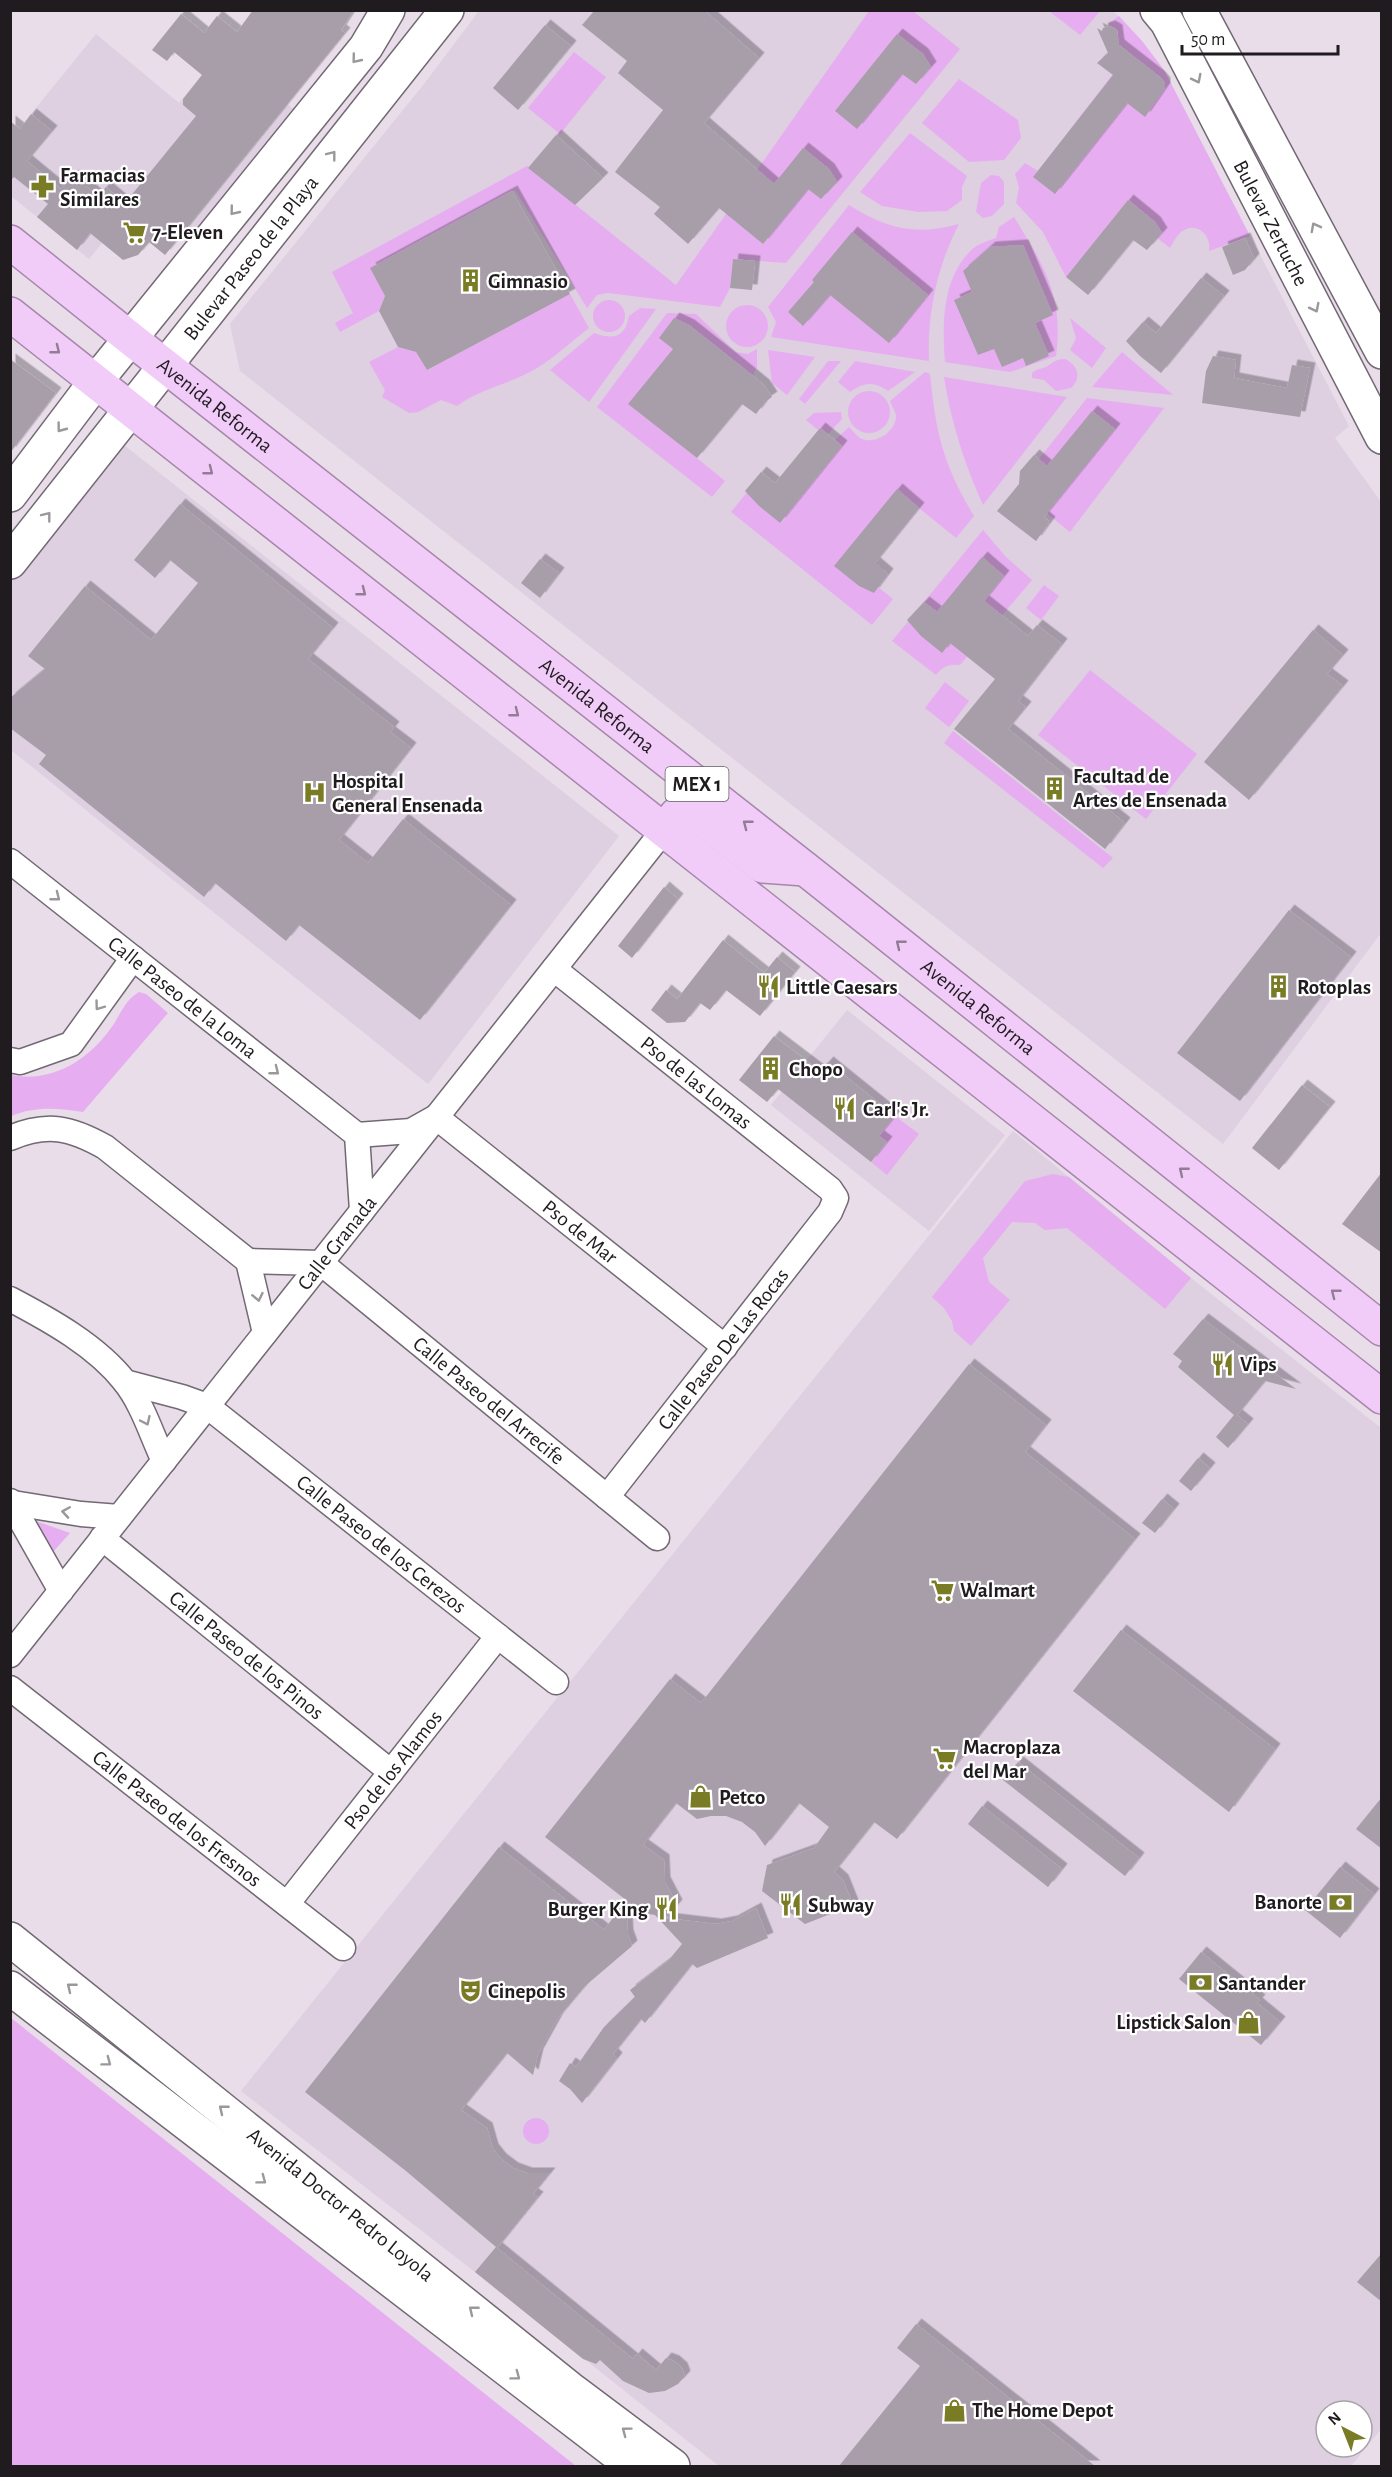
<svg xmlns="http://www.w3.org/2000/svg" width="1392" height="2477" font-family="'Alegreya Sans',sans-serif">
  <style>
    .built { fill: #decfe1; fill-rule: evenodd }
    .green { fill: #e6aef0 }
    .building { fill: #a89eaa; filter: url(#shadow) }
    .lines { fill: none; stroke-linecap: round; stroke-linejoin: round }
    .minor-casing { stroke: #726974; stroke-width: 27 }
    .secondary-casing { stroke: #726974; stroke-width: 36 }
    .trunk-casing { stroke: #a686ab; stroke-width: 36 }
    .minor { stroke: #fff; stroke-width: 24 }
    .secondary { stroke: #fff; stroke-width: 33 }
    .trunk { stroke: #f2ccf8; stroke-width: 33 }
    .oneway { stroke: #9a989a }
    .oneway2 { stroke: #937c96 }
    .labels { text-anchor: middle; stroke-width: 4.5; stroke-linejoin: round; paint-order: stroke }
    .shield { fill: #fff; stroke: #625f62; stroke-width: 1.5 }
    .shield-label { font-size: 20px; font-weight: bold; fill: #1f1b1f }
    .poi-label { font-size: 21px; font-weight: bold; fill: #1f1b1f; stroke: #fff; text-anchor: start }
    .street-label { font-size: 21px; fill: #1f1b1f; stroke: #fff }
  </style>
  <defs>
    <filter id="shadow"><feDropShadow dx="5.5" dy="-5.5" stdDeviation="0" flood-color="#0004"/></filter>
  </defs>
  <rect width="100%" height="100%" fill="#e8dde9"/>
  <path class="built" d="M479,11H1113L1142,41L1164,70L1349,426L1335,438L1381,502V933L1223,1144L240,371L230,324L424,84Z
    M96,34L179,103L221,51L296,111L190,242L137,200L89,259L11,196L10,140Z
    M124,445L619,836L428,1084L11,750L10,583Z
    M847,1010L1005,1135L929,1231L771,1105Z
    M1013,1131L1191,1278L1381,1428L1382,2428L1351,2466H719L475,2272L241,2091ZM1326,2411H1362V2447H1326Z"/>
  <path class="green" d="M869,11H913L960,49L786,263L733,259L730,288L720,307L608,293L597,295L587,308L515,190L371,268L385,296L379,311L340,332L335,323L353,313L332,272L527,166L676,285Z
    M1049,11H1100L1080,35Z
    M1119,16L1142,41L1164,70L1250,236L1209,251C1212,235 1196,220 1181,232C1176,236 1173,243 1170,248L1143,227L1150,218L1128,200L1066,277L1043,232L1016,203L1019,187L1015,174L1025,163L1038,171L1129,53L1116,42L1118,33L1115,28L1110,26L1109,23Z
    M574,52L606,77L560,134L528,108Z
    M959,79L1018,120L1021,138L1004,160L969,162L922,123Z
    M910,133L967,176L962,187V200L947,211L919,212L882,206L860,192Z
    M991,175L999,176L1004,182V204L992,216L983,218L976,212L981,183Z
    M849,205C887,229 916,236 959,224C937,267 927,313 929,361L771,337L776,322L768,307Z
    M1014,217C1044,266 1064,296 1056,356L1010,372L945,362C942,323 942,274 975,247C981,243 990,240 996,238L999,227Z
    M570,294L589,328C572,341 555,357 537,368C511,384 481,388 457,406L441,400L418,412L409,413L382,397L385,390L369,362L398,347L416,352L427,370Z
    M593 316a16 16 0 1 1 32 0a16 16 0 1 1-32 0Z
    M726 326a21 21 0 1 1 42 0a21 21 0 1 1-42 0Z
    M640,308L656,309L589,402L550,370L594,333C613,340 625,338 629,316Z
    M667,313L696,314L736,352L748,354L757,349V367L752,376L737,363L675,440L725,481L712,497L597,407Z
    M1070,318L1106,348L1092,368L1070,350L1076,338Z
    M768,350L815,357L787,395L772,383Z
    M1122,352L1173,395L1092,387Z
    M1065,359C1078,365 1082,378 1071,388L1056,391L1044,380L1032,378V373C1036,369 1041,369 1046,367C1053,363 1055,359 1065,359Z
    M828,361H841L805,404L799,399Z
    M855,361L915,372L888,391C874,381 864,382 850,392L838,382Z
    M925,372L930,374C936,434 943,464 974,516L956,538L919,508L875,562L888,574L878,587L893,599L872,625L731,512L748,491L765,496L758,505L780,523L842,446L835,440L849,427C852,430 856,435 860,438C874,446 897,432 896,415C895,411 891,405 890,401Z
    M944,377L1067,397L983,505C964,463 951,422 944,377Z
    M848 412a21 21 0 1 1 42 0a21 21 0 1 1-42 0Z
    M1087,398L1164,408L1070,532L1025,496L1039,459Z
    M841,412L842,419L828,434L820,428L818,430L806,420L814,413Z
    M983,530L1006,557L1032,580L960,665C949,664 943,666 936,675L892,641Z
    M1044,585L1059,596L1041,620L1026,608Z
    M1090,670L1197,754L1146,819L1038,735Z
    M945,682L969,701L949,727L925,708Z
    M953,731L1113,858L1103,868L944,743Z
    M139,992L146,994L168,1013L83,1112C58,1108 35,1106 11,1116V1075C51,1083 88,1061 111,1028C121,1014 124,1001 139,992Z
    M895,1116L919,1134L887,1175L871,1162L887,1142L879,1136Z
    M1053,1174L1069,1177L1191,1278L1165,1309L1067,1228L1045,1230L1035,1223L1012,1222L983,1258L989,1282L1010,1300L971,1346L954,1331L952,1321L944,1308L932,1297L1025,1181Z
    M30,1519L70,1533L53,1552Z
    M11,2018L576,2466H11Z
    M523 2131a13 13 0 1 1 26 0a13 13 0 1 1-26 0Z"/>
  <path class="building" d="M253,10H354L341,30L345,33L165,255L149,242L138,255L123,260L90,233L77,250L37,217L48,204L14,177L10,181V121L20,129L31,114L52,131L27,161L61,189L73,175L98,196L106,187L125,203L196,116L183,105V99L202,75L174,52L167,61L152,50L181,14L204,33L217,16L237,32Z
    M595,10H704L759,58L704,123L774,184L803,148L829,169L837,182L821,199L808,189L763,244L719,208L688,244L654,214L660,207L615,172L663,110L618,73L627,61L582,25Z
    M545,25L571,46L518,110L493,88Z
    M1110,26L1117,30L1119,45L1160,77L1165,83V88L1145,117L1127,103L1055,194L1033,177L1113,75L1097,63L1108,53L1097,28L1102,31L1103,28Z
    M897,34L923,54L931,67L916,84L902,74L857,129L835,111Z
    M556,135L603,178L575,205L528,168Z
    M512,191L570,294L427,370L416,352L398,347L379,311L385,296L370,268Z
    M1128,200L1155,222L1162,233L1147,250L1133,240L1088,295L1066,277Z
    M852,232L928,295L889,343L830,295L803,326L788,312L814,282L812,280Z
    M1245,238L1254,259L1245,270L1233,275L1222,247Z
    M1023,245L1053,315L1035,323L1049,356L1026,366L1023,358L1002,367L994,349L978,355L954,300L972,292L963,271L990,247Z
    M733,259L755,261L752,290L730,288Z
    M1201,278L1224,296L1161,373L1140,356L1126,341L1143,322L1156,333Z
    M674,318L689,325L737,363L764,385L772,397L766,401L756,414L742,404L697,458L628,404L673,349L659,338Z
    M1213,356L1236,360L1234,378L1287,388L1292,365L1310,368L1300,417L1202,403L1206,371Z
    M10,359L56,393L10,453Z
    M1092,411L1115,429L1044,517L1050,522L1036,541L997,511L1019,484L1020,471L1034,455L1047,466Z
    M820,428L842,446L780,523L759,506L745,491L761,472L775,483Z
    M897,489L919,508L875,563L888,574L874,593L859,586L834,566Z
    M180,504L333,628L308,659L394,727L390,732L411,748L339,840L368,863L403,819L511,905L420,1020L299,925L286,941L215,883L204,897L39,764L46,755L10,728V698L45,669L28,656L85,586L151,640L198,583L170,560L155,578L134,560Z
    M982,557L1004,576L984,601L1028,636L1037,625L1062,644L1018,701L1026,707L1008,729L1125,823L1105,849L954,729L995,679L950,643L942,653L921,636L907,620L924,602L937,612Z
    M540,559L559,573L540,598L521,583Z
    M1313,630L1343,655L1327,674L1343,686L1249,800L1204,762Z
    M664,887L678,899L632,958L618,946Z
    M1289,910L1351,957L1240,1101L1177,1053Z
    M723,940L764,973L777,957L795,972L760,1016L726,990L710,1010L700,1003L685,1022L667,1023L651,1010L666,990L677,999Z
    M774,1036L820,1071L828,1062L895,1116L879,1136L887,1142L871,1162L778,1089L767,1102L739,1080Z
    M1302,1085L1330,1107L1279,1170L1252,1148Z
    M1382,1172V1253L1342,1224Z
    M1203,1319L1296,1389L1265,1381L1237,1415L1248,1424L1228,1448L1216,1437L1234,1415L1178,1367L1182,1361L1173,1354Z
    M969,1364L1046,1425L1025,1452L1135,1539L897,1839L874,1822L834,1872L843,1880L853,1905L805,1924L762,1891L767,1865L814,1848L829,1827L799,1803L765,1846L755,1832L742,1822L726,1816H711L697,1819L676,1803L643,1845L664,1860L665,1882L677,1905L666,1918L716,1924L732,1921L756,1908L768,1938L697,1968L692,1964L645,2023L641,2019L613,2054L617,2058L582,2103L570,2089L559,2081L570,2063L576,2067L604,2027L635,1997L630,1990L668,1961L682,1944L655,1915L643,1913L627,1918L628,1935L632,1946L585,1986L558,2018L538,2054L533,2075L507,2053L461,2110L487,2128L493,2149L501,2159L513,2168L527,2173H550L533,2194L538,2197L497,2248L633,2359L637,2354L656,2370L666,2358L674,2361L682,2368L685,2376L678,2384L665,2391L649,2393L623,2381L600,2360L596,2364L583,2359L475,2272L496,2247L406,2171L305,2092L499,1847L604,1930L626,1900L545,1837L670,1679L701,1703Z
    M1198,1458L1210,1468L1191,1491L1179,1481Z
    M1162,1499L1174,1509L1155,1533L1142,1523Z
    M1121,1630L1275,1749L1229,1812L1073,1691Z
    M1018,1762L1139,1858L1125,1876L1003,1780Z
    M1382,1797V1849L1356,1829Z
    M982,1806L1062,1869L1048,1887L968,1824Z
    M1340,1867L1374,1894L1340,1938L1305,1910Z
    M1201,1952L1260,2000L1257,2003L1280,2022L1261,2045L1179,1979Z
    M1382,2253V2302L1357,2282Z
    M916,2324L1095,2466H839L920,2366L897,2348Z"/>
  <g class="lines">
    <defs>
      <g id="minor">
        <path id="s1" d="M10,861L357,1135L362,1211"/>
        <path id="s2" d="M554,969L830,1189L836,1198L830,1212L607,1497"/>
        <path d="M10,1060L20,1062L71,1044L133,958"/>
        <path id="s3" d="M357,1135L411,1131L436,1117L725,1347"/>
        <path d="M10,1138C48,1122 71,1128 105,1147L248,1261"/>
        <path id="s4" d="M248,1261L321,1263L657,1538"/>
        <path d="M248,1261L265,1333"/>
        <path d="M10,1299C50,1320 97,1346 125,1382C143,1405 152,1436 164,1461"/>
        <path id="s5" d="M125,1382L182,1397L207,1406L556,1682"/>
        <path d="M10,1501L61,1591"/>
        <path d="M13,1503L81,1514L119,1517"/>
        <path id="s6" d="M102,1538L391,1772"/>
        <path id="s7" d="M10,1655L664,830"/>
        <path id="s8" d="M10,1688L343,1948"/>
        <path id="s9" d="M287,1904L498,1636"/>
      </g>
      <g id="secondary">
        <path id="s10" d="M1157,10L1167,22L1382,437"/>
        <path d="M1199,10L1382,352"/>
        <path d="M10,495L96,381L366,47L388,10"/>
        <path id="s11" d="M10,562L447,10"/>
        <path id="s12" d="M10,1939L573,2391L673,2466"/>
        <path d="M10,1988L633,2466"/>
      </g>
      <g id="trunk">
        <path id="s13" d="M10,242L131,339L813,875L1382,1329"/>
        <path d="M10,314L1382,1397"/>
        <path d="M664,830L676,815L696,814L762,866L805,869"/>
      </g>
    </defs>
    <use href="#minor" class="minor-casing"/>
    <use href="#secondary" class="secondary-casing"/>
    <use href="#trunk" class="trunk-casing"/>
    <use href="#minor" class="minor"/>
    <use href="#secondary" class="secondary"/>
    <use href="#trunk" class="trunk"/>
  </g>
  <defs><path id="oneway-chevron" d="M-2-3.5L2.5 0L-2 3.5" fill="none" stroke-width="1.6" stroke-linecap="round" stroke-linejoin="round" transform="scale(1.5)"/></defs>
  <g class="oneway">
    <use href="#oneway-chevron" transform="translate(356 59) rotate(129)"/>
    <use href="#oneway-chevron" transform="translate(1197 79) rotate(63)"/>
    <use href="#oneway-chevron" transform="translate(332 155) rotate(-52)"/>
    <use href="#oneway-chevron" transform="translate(234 211) rotate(129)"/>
    <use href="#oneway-chevron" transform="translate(1315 227) rotate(-118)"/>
    <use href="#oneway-chevron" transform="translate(1315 308) rotate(63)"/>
    <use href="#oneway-chevron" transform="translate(61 428) rotate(127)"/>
    <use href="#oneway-chevron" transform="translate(47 516) rotate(-52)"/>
    <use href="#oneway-chevron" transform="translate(56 897) rotate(38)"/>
    <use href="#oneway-chevron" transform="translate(99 1006) rotate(126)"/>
    <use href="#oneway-chevron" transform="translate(275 1071) rotate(38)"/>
    <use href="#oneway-chevron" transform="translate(258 1297) rotate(78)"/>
    <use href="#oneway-chevron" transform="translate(146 1421) rotate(65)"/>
    <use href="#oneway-chevron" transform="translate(66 1512) rotate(-171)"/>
    <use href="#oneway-chevron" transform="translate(71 1987) rotate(-141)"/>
    <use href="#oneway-chevron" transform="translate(107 2062) rotate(37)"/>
    <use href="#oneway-chevron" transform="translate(223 2109) rotate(-141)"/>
    <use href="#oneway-chevron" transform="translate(262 2180) rotate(37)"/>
    <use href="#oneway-chevron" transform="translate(473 2310) rotate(-141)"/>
    <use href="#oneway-chevron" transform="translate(516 2376) rotate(37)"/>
    <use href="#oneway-chevron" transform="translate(626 2431) rotate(-143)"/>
  </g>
  <g class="oneway2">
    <use href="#oneway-chevron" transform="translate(56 350) rotate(38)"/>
    <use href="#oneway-chevron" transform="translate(209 471) rotate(38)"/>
    <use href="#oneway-chevron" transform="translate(362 592) rotate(38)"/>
    <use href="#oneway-chevron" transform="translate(515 713) rotate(38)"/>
    <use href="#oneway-chevron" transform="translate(747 824) rotate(-142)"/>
    <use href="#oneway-chevron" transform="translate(900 944) rotate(-141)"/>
    <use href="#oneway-chevron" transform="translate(1183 1171) rotate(-141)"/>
    <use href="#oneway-chevron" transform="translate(1335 1293) rotate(-142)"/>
  </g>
  <defs>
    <symbol id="pharmacy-bare" viewBox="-9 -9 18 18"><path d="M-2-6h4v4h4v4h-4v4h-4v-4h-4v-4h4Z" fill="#797c25" stroke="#fff" stroke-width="2.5" paint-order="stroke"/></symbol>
    <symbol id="supermarket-bare" viewBox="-9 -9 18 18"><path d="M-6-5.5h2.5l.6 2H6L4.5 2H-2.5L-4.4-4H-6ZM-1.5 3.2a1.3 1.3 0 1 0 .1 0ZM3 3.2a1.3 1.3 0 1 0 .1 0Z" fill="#797c25" stroke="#fff" stroke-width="2.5" paint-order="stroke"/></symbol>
    <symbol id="building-bare" viewBox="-9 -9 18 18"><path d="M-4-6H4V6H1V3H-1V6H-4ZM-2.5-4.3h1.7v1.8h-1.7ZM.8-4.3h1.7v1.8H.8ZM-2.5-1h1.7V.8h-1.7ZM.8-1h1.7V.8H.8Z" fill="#797c25" stroke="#fff" stroke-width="2.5" paint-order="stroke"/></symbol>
    <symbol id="hospital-bare" viewBox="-9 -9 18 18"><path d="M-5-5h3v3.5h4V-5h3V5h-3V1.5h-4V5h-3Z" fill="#797c25" stroke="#fff" stroke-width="2.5" paint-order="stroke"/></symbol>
    <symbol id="restaurant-bare" viewBox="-9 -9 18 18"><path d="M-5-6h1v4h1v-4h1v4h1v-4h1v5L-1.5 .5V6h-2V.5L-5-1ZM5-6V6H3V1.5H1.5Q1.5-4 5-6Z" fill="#797c25" stroke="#fff" stroke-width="2.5" paint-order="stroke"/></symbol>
    <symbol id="shop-bare" viewBox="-9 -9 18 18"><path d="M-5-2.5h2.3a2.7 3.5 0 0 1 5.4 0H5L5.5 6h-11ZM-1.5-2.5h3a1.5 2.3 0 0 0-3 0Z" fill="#797c25" stroke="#fff" stroke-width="2.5" paint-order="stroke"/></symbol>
    <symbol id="bank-bare" viewBox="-9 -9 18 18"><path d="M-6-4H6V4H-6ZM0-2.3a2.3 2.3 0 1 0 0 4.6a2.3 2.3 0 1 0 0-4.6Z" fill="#797c25" stroke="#fff" stroke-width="2.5" paint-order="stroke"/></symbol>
    <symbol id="theatre-bare" viewBox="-9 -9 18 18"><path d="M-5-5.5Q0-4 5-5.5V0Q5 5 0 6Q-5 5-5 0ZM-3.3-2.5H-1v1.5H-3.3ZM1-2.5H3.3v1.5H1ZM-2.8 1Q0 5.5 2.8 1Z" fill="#797c25" stroke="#fff" stroke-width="2.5" paint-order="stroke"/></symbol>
  </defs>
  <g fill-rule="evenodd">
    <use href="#pharmacy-bare" x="26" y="170" width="33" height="33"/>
    <use href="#supermarket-bare" x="118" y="216" width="33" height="33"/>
    <use href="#building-bare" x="454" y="264" width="33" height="33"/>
    <use href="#building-bare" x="1038" y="772" width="33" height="33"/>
    <use href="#hospital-bare" x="298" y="776" width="33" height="33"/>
    <use href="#restaurant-bare" x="752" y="970" width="33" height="33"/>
    <use href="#building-bare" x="1262" y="970" width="33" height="33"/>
    <use href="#building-bare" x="754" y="1052" width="33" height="33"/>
    <use href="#restaurant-bare" x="828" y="1092" width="33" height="33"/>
    <use href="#restaurant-bare" x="1206" y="1348" width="33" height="33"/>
    <use href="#supermarket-bare" x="926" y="1574" width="33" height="33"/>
    <use href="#supermarket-bare" x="928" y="1742" width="33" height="33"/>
    <use href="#shop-bare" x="684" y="1780" width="33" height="33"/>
    <use href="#bank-bare" x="1324" y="1886" width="33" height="33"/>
    <use href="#restaurant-bare" x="774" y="1888" width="33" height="33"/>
    <use href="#restaurant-bare" x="650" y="1892" width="33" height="33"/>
    <use href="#bank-bare" x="1184" y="1966" width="33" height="33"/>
    <use href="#theatre-bare" x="454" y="1974" width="33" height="33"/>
    <use href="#shop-bare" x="1232" y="2006" width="33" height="33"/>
    <use href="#shop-bare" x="938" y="2394" width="33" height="33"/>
  </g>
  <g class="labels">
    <rect class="shield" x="665.5" y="767" width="63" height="34" rx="4.5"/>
    <g class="shield-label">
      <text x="697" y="791">MEX 1</text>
    </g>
    <g class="poi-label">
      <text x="60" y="182">Farmacias<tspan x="60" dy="24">Similares</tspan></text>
      <text x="152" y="239">7-Eleven</text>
      <text x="488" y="288">Gimnasio</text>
      <text x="1073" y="783">Facultad de<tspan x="1073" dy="24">Artes de Ensenada</tspan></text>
      <text x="332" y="788">Hospital<tspan x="332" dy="24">General Ensenada</tspan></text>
      <text x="786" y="994">Little Caesars</text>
      <text x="1297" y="994">Rotoplas</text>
      <text x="789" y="1076">Chopo</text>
      <text x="863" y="1116">Carl's Jr.</text>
      <text x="1240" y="1371">Vips</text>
      <text x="960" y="1597">Walmart</text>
      <text x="963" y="1754">Macroplaza<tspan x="963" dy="24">del Mar</tspan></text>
      <text x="719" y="1804">Petco</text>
      <text x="1322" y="1909" text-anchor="end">Banorte</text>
      <text x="808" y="1912">Subway</text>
      <text x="648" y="1916" text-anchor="end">Burger King</text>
      <text x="1218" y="1990">Santander</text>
      <text x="488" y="1998">Cinepolis</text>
      <text x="1231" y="2029" text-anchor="end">Lipstick Salon</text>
      <text x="972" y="2417">The Home Depot</text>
    </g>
    <g class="street-label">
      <text dy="7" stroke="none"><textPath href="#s10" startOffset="242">Bulevar Zertuche</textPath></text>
      <text dy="7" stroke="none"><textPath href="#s11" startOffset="388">Bulevar Paseo de la Playa</textPath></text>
      <text dy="7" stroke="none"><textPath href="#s13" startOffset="262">Avenida Reforma</textPath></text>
      <text dy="7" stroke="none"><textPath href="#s13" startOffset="748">Avenida Reforma</textPath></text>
      <text dy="7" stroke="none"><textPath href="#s1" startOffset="220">Calle Paseo de la Loma</textPath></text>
      <text dy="7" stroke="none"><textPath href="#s13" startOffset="1234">Avenida Reforma</textPath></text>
      <text dy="7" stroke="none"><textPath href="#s2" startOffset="182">Pso de las Lomas</textPath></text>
      <text dy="7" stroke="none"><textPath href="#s3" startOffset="267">Pso de Mar</textPath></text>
      <text dy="7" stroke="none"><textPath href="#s7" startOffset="526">Calle Granada</textPath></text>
      <text transform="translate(723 1349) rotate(-52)" y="7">Calle Paseo De Las Rocas</text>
      <text dy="7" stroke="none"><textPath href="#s4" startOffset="290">Calle Paseo del Arrecife</textPath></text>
      <text dy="7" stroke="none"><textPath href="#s5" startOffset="308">Calle Paseo de los Cerezos</textPath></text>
      <text dy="7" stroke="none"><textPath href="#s6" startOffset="186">Calle Paseo de los Pinos</textPath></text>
      <text dy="7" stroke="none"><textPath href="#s9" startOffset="171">Pso de los Alamos</textPath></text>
      <text dy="7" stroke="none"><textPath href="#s8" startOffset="212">Calle Paseo de los Fresnos</textPath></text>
      <text dy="7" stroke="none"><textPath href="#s12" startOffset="424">Avenida Doctor Pedro Loyola</textPath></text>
    </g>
  </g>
  <rect width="1392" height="2477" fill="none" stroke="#1f1b1f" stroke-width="24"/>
  <g transform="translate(1344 2429) rotate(318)"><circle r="28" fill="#ffffff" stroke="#a5a4a5" stroke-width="1.5"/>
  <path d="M0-4.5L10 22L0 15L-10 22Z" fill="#797c25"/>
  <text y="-9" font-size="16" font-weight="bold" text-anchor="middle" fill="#1f1b1f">N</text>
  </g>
  <path d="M1182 45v9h156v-9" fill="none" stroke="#1f1b1f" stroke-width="3"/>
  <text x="1191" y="45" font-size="18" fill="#1f1b1f" stroke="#ffffff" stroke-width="4.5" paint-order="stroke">50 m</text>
</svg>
